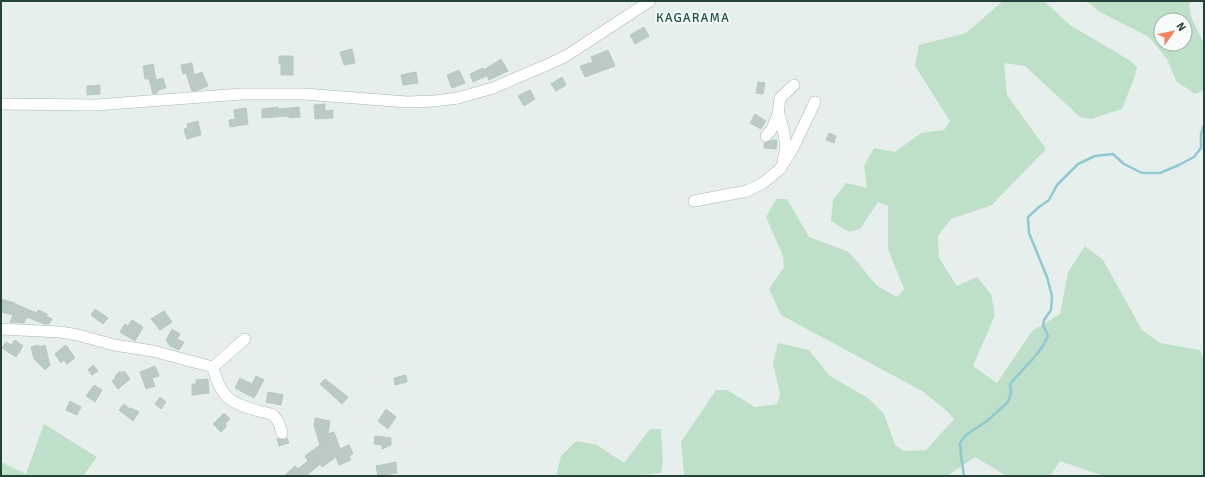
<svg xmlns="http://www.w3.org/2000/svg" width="1205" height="477" font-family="Signika,sans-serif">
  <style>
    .green { fill: #bfe0c8; fill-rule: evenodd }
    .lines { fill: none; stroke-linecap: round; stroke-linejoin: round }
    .stream { stroke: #8ec9d4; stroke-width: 2.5 }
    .building { fill: #bbcac4; stroke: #b8c9c2 }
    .minor-casing { stroke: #a8b8b2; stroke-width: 12 }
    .minor { stroke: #fff; stroke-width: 11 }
    .labels { text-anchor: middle; stroke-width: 3.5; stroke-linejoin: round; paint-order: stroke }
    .quarter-label { font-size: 13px; letter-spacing: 1px; fill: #1f5548; stroke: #f7fbf9 }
  </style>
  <rect width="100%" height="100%" fill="#e6efeb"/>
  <path class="green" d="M1003,1H1044L1070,25L1129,60L1137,67L1134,78L1122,109L1091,119L1080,117L1025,66L1004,63L1007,95L1046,149L992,205L951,219L938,236L939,258L957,286L977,277L991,294L995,315L973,366L997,383L1032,331L1060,314L1068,272L1085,246L1103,260L1142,330L1160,343L1200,350L1204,361V476H1104L1060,461L1050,476H1007L975,457L947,476H686L684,474L681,442L716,390H727L755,407L777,404L780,394L773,363L778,343L809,350L830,376L868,398L884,414L895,445L904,451L926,450L954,419L947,411L922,391L781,315L769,289L784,267L783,256L766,217L776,199H787L809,237L849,252L877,286L897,297L904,289L888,249V206L878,202L860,229L849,232L831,221L833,200L846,183L867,188L864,166L874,148L895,152L921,133L944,130L950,121L915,66L919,45L966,33Z
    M1086,1H1190L1189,7L1192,19L1204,44V90L1195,94L1176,81L1167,59L1149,37L1100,12ZM1161,20H1185V44H1161Z
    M44,424L97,457L83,476H1V462L26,474Z
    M650,429H661L663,463L661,473L630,476H556L561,456L576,441L597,445L624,463Z"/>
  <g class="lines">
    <path class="stream" d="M964,476L961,456L960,443L966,435L987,421L1008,402L1011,393L1010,384C1023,368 1040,355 1048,336L1043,325L1044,320L1051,310L1052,296L1047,277L1029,233L1028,217L1039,207L1049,200L1057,185L1078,164L1095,156L1113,154L1124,164L1142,173H1160L1179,165L1194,157L1201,148V134L1203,127L1204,126"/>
  </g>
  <path class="building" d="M644,27L649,36L635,44L630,35Z
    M352,49L355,63L344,65L340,52Z
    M608,50L615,66L585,77L580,66L593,62L591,57Z
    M279,56H293V75H281V64H279Z
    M501,59L508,71L489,80L484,70Z
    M192,63L194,75L202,72L208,86L198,90L192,91L186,73L183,74L181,65Z
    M153,64L156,80L163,78L166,88L158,90V92L153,94L149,79H145L143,66Z
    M483,68L486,76L473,82L470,74Z
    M459,70L465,83L452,88L447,75Z
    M416,72L418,83L403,85L401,75Z
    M562,77L566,85L556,91L551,84Z
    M758,82L765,83L763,94L756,93Z
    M100,85V94L87,95V86Z
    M530,90L535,99L524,106L518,96Z
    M325,104V111L333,110V118L315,119L314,105Z
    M278,107V109L299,107L300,117L289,118V116L262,118V109Z
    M246,108L248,124L230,127L229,120L235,119L234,110Z
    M755,114L766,121L761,129L750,123Z
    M198,121L201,135L187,139L184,129L188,128L187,124Z
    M829,133L836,136L834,143L826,140Z
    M772,140H777L776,149L764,148V143L769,142Z
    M1,299L15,303V304L37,313L38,310L47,314L46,316L52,319L49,324H44L27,317L24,323L10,322L13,315L1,312Z
    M95,309L108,318L103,324L91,315Z
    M164,311L172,322L160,330L151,319Z
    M132,320L143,327L135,341L120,332L125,324L128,326Z
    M172,329L180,334L177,339L184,342L179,350L170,346L166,340Z
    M15,340L23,346L16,357L2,348L6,342L11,345Z
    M39,345V347L45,345L50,365L45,370L34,359L31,347Z
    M66,345L75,358L67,364L64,360L61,363L55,354Z
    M93,365L98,371L92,375L88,370Z
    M155,366L159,376L152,378L155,386L146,389L140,372Z
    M120,371L121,373L124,371L130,379L118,389L112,381L116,378L115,376Z
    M406,375L407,382L395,385L394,378Z
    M256,376L264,380L254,398L235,388L240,378L252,384Z
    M208,379L209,393L192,395V384H196V380Z
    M325,379L348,397L342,404L320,384Z
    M94,385L102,390L95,402L86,396Z
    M268,392L283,395L281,405L266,402Z
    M160,397L166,402L161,409L155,404Z
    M70,401L81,407L77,415L66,410Z
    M124,404L130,409L131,408L139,412L133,421L119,410Z
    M386,409L396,417L388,429L378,421Z
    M224,413L230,419L225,424L227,426L221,432L213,424Z
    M315,418L330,421L328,434L334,432L340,449L349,445L353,454L349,456L351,460L339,465L336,457L322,467L320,464L306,476H284L295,466L298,469L308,461L305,456L320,445L314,425Z
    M375,436L391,438V445L382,449V445L374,444Z
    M278,438L284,440L287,438L289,443L279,446L277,439Z
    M396,462L397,473L378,476L376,466Z"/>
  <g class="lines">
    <defs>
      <path id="minor" d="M1,104L96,105L242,94H304L407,102L434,101L458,98L493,88L549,64L566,56L650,1
        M778,110C782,126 789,144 783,160
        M766,136L772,129L778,114L780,98L794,85
        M694,201L747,191L763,183L780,169L793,148L815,102
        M1,329L60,332L78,335L114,345L153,351L213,367C220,397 231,404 259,411C264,413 271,413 274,416C279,420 280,427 282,433
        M213,367L245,339"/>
    </defs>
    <use href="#minor" class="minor-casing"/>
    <use href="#minor" class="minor"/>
  </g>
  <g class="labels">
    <g class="quarter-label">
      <text x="693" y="22">KAGARAMA</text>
    </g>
  </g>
  <rect width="1205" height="477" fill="none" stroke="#24423a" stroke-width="4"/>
  <g transform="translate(1173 32) rotate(57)"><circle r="19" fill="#f7fbf9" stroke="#a3b1ad"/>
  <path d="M0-3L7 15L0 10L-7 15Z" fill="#f4845f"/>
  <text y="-6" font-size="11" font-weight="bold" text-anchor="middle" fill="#24423a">N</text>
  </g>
</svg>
